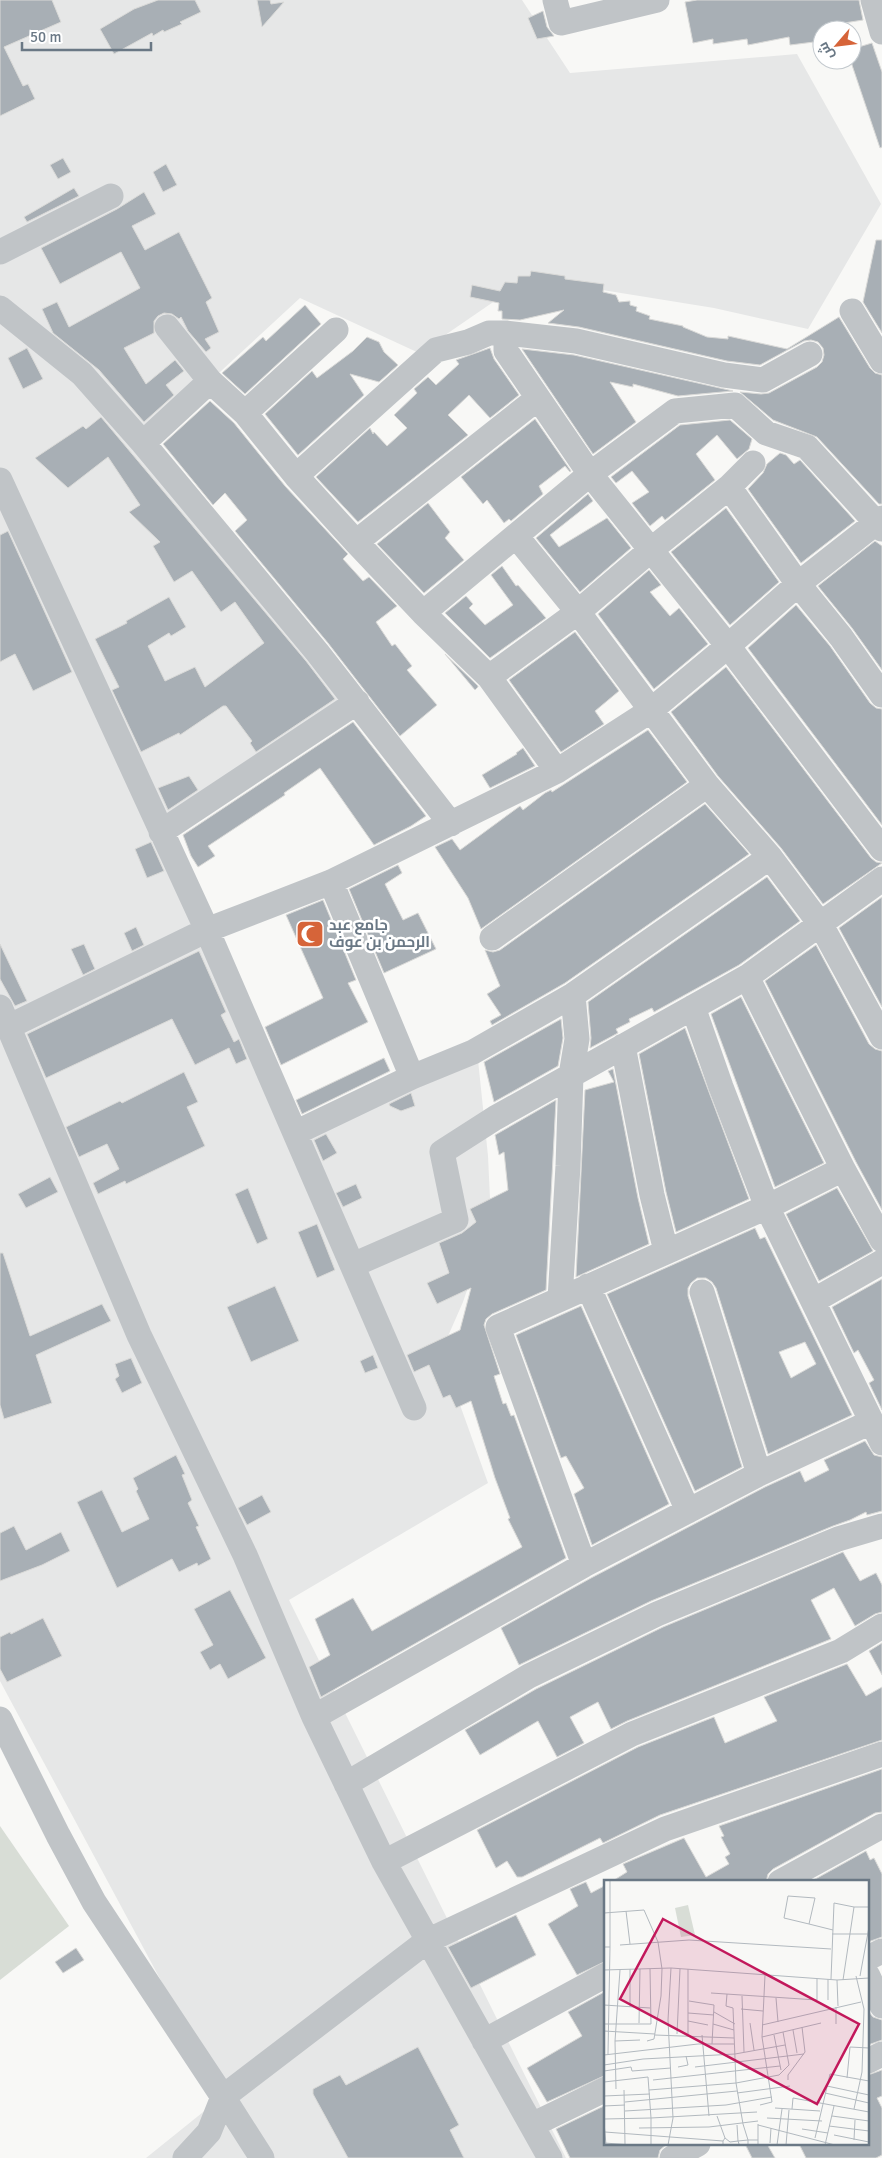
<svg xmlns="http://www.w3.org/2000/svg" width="882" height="2158" font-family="Signika,Cairo,sans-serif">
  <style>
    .built { fill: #e6e7e7 }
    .green { fill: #d8ddd6 }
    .building { fill: #a8afb5; stroke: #dadad8; fill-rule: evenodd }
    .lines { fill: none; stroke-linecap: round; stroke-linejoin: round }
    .minor { stroke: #c0c4c7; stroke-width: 25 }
    .labels { text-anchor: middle; stroke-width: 5; stroke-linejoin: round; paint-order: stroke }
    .poi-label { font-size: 15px; font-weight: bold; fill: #6a7885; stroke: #fff; text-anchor: start }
    .inset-road { fill: none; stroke: #b2b9bf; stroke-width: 1 }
    .view { fill: #c2185b; fill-opacity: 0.15; stroke: #c2185b; stroke-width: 2.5 }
    .inset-edge { fill: none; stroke: #6a7885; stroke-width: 2.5 }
  </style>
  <rect width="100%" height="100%" fill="#f8f8f6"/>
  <path class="built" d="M0,0H522L570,73L797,54L881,204L808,329L714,308L528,278L419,353L300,298L143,443L357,702L161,832L302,1118L478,1060L488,1156L491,1220L463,1302L441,1352L488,1483L289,1600L566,2158H146L223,2096L0,1681Z"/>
  <path class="green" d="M0,1826L69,1926L0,1980Z"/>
  <path class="building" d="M0,0H52L61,22L4,47L23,86L28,84L35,99L0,116Z
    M158,0H195L201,12L180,22L182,24L164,32L163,30L153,36L152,33L114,54L100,29L134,9Z
    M257,0H270L271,4L284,2L262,27Z
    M697,0H859L863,20L825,26V30H822V41L790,45L789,37L748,45L747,39L713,44V39L693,43L685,2Z
    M543,11L547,27L554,36L537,39L528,18Z
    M872,43L882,72V147L880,148L852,65V49Z
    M63,158L71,172L58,179L50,165Z
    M166,164L177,185L163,192L153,172Z
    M74,188L79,196L27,222L24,217Z
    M144,192L156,214L132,226L145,250L179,232L212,298L206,302L219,332L205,339L211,348L206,352L188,331L181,317L179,319L172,314L164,313L158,316L154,321V333L124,348L146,384L175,360L184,371L166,385L174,395L144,422L99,370L53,333L42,309L57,302L69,327L140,288L121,252L60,284L41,248L117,209Z
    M876,240H882V333L863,302Z
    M531,271L565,276V279L604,284L603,292L616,295L619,302L630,301V305L637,307L636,311L650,316L649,319L683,326V327L707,337L728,339V336L787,349L839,317L870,368L875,373L882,375V504H879L817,437L773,420L740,392L761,394L769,393L817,367L822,362L824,355L823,348L818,342L811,340L804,341L760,365L727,361L579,327L548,323L564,310L520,320L502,319V311H498L499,303L470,297L472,285L500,291L505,282L517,283L518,276H530Z
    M305,305L321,324L245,394L222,373L263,337L266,341Z
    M367,337L379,342L384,352L398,365L379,382L350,374L364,395L298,455L265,414L312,371L317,378L353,351Z
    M27,348L43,379L23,389L8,358Z
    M490,348L494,359L519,395L490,418L469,395L448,415L468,435L358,522L316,477L370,428L373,434L374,432L387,446L407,428L394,415L417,393L414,389L428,377L436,385L459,364L456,360Z
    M522,349L574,355L733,391L678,396L633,384V387L610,382L636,422L593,454Z
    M210,401L234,423L285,486L348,554L343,559L363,581L369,577L397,606L376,622L392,646L395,644L412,666L407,670L437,705L400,736L328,643L235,531L247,520L225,493L213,505L163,444Z
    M101,417L306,661L335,699L256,752L250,743L252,741L226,706H223L180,735L179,733L141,752L112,690L119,687L95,639L127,623L126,621L169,597L186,627L171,636L169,633L148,646L165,681L195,667L205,687L264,643L235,602L221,612L192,571L174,582L153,546L160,542L129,512L140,505L108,457L68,488L35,458L83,426L86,429Z
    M535,419L571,471L570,472L565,466L539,486L543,494L511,521L509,519L504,523L487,500L483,504L461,477Z
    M730,420L752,439L749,449L737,459L717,435L696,454L715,480L665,520L662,516L650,526L632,503L649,492L632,471L616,483L611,477L680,425Z
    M780,453L786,455L794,464L800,460L855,521L801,563L748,489L763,473L767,464Z
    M588,494L593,501L550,535L559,547L607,518L631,548L580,592L536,538Z
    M428,503L450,532L445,538L464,560L424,593L377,544Z
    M726,508L779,582L730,625L671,552Z
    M8,531L72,672L33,691L15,654L0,662V535Z
    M875,541L882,546V670L852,628L818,586Z
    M502,566L516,586L518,585L546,618L490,658L445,613L466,596L473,604L469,608L485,625L513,605L491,575Z
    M649,570L661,585L650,592L670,616L679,608L708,644L654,689L598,614Z
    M796,605L830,646L870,703L876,708L882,709V825L748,648Z
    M575,632L619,691L595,711L604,724L561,752L509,680Z
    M445,654L478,686V687L475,690Z
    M726,667L871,858L876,862L882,863L823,904L781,848L718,776L671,712Z
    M353,722L426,816L411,826L374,845L320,768L284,793L285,795L208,846L215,856L198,867L191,856L183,835Z
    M648,730L687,782L481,929L468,898L435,847L452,839L460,850L520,806L523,810L545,793L551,790L552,792Z
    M523,748L535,766L490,788L482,775L517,754L516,753Z
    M189,776L198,790L168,810L158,788Z
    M705,804L749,854L565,983L492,1025L490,1021L501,1015L487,994L500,986L485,950L493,952L500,950Z
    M151,842L164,871L147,878L135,849Z
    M398,865L402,873L385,884L403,920L418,913L436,949L384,973L349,889Z
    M767,877L800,921L739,965L654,1012L652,1008L629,1019L630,1022L616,1029L618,1033L590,1048L591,1038L588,1002Z
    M882,897V1007L839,928Z
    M323,900L356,980L348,983L368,1022L281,1065L265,1027L323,998L286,915Z
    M136,927L144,945L132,951L124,933Z
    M0,944L27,1001L15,1006L0,979Z
    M84,944L95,969L83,975L71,949Z
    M816,945L869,1044L875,1049L882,1051V1210L856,1162L765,981Z
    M199,951L226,1012L221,1015L234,1042L239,1039L247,1059L236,1064L229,1048L195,1065L172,1019L46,1078L27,1034Z
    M741,997L824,1163L775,1187L711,1014Z
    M561,1019L563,1038L558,1066L494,1102L484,1062Z
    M685,1028L749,1199L676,1232L666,1192L639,1054Z
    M384,1058L390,1071L302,1114L296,1100Z
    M613,1069L638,1198L649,1244L576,1277L585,1090L614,1082L608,1071Z
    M184,1072L198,1102L187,1107L205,1146L126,1184L125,1181L98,1194L93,1183L119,1169L107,1144L79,1157L66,1127L120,1101L122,1103Z
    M411,1093L415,1106L401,1111L390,1106L389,1104Z
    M556,1100L546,1290L492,1314L486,1319L484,1325L500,1374L494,1376L503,1404L506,1403L511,1416L514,1415L566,1558L321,1697L309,1667L330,1655L315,1619L353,1598L372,1631L522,1547L508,1519L510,1518L495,1478L471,1401L456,1408L450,1395L443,1398L429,1365L414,1372L407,1355L460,1330L471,1288L437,1304L427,1283L449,1273L439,1243L462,1233L476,1222L470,1209L508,1190L504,1152L499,1155L495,1135Z
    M326,1134L337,1153L323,1161L314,1140Z
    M50,1177L58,1192L26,1208L18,1194Z
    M356,1184L362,1198L343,1207L336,1193Z
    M248,1188L268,1239L257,1244L235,1194Z
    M837,1188L873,1251L819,1281L786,1214Z
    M317,1224L335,1270L317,1278L298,1232Z
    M755,1228L760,1239L765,1237L852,1415L768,1454L716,1288L712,1282L706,1278H697L691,1283L688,1288V1296L742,1467L695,1491L607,1294ZM805,1342L816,1364L791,1378L779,1352Z
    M0,1253H3L30,1336L102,1304L111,1321L36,1355L52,1403L4,1419L0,1405Z
    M882,1279V1410L869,1383L874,1380L858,1350L854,1353L832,1307Z
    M275,1286L299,1341L251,1362L227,1307Z
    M581,1306L669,1504L592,1545L574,1494L584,1488L566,1456L561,1458L516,1335Z
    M373,1355L378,1368L365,1373L360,1361Z
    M131,1358L142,1383L122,1393L115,1379L119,1376L115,1364Z
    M865,1441L874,1455L882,1457V1511L867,1515L866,1512L850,1520L833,1526L651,1601L519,1665L501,1628L591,1578L765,1487L800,1471L805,1482L829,1470L824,1460Z
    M176,1455L185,1474L182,1475L192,1500L188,1503L199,1526L196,1527L211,1559L198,1566L197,1563L179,1572L172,1559L117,1588L77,1502L102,1490L122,1532L149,1519L136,1491L138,1489L133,1478Z
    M262,1495L271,1512L247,1525L238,1508Z
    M14,1526L26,1550L61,1532L70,1551L42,1565L0,1581V1533Z
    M843,1552L860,1581L876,1573L882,1585V1612L875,1614L855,1626L834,1588L811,1600L831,1639L627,1721L611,1729L598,1702L570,1717L584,1743L557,1757L538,1721L480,1755L465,1730L536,1689L663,1627Z
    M230,1590L266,1658L228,1679L220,1664L210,1670L200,1652L213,1645L194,1609Z
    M43,1618L62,1656L7,1682L0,1669V1637L10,1632L11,1634Z
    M882,1643V1675L869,1651Z
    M847,1664L866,1696L882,1687V1740L660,1815L603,1843L600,1838L522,1877H517L507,1861L496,1868L477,1830L638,1747L714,1717L725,1743L777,1721L764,1697Z
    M882,1769V1812L875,1813L773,1869L768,1874L766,1882H611L627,1872L623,1864L684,1838L706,1877L729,1864L725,1857L730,1854L721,1837L724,1836L719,1826Z
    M866,1851L870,1860L874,1858L882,1874V1937L868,1942V1882H810Z
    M586,1882L591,1893L606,1885V1961L577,1975L548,1924L578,1906L570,1889Z
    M516,1915L536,1955L471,1988L448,1947Z
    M76,1948L84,1960L63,1973L55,1962Z
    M606,1991V2075L547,2102L527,2068L582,2036L568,2012Z
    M868,2011L873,2017L882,2020V2040L868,2045Z
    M418,2047L459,2125L450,2130L464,2158H348L313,2094V2089L340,2075L346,2085Z
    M882,2070V2096L877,2098L882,2108V2155L876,2158H806L799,2144H868V2075Z
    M606,2105V2144H667L660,2150L658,2158H570L556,2129Z
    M745,2144H767L775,2158H752Z"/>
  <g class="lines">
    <path class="minor" d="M555,0L561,23L657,0
      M873,0L882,32
      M0,252L111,196
      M0,308L82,374L143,443L317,652L451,824
      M852,311L882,361
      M167,327L210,381L245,413L296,476L356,542L423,613L489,677L557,771
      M506,333V351L590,474L728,646L882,849
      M245,413L336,330
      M143,443L210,381
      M296,476L436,350L468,342L489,333H506L576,341L724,375L763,380L810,354
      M0,480L207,930L414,1408
      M729,487L798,584L841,637L882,695
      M516,536L578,612L707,785L770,857L821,925L882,1037
      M356,542L538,398
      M423,613L590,474L675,411L735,405L766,433L807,447L882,529
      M489,677L578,612L652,549L729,487L753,463
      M161,832L357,702
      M331,882L412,1077
      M492,938L707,785
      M747,977L843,1169L882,1240
      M0,1007L139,1335L245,1555L314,1717L384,1862L550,2158
      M693,1007L721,1087L767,1207L882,1443
      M8,1027L207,930L331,882L557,771L650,711L728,646L798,584L882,518
      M623,1046L652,1195L666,1251
      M295,1133L412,1077L473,1052L573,995L770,857
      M353,1265L456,1220L442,1152L495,1118L747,977L882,879
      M588,1286L688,1511
      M702,1292L759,1474
      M560,1299L568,1166L571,1075L577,1039L573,995
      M813,1301L882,1262
      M584,1565L498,1327L767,1207L843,1169
      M314,1717L584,1565L759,1474L871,1422
      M0,1719L58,1835L94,1902L223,2097L262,2158
      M346,1784L529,1676L657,1614L838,1539L882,1526
      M384,1862L632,1734L841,1651L882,1626
      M780,1882L882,1826
      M868,1958L882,1951
      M868,1976L882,2006
      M484,2041L606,1975
      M868,2061L882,2054
      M532,2125L606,2089
      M185,2158L209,2132L223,2097L427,1941L665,1829L882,1754
      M672,2158L698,2144"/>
  </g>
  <defs>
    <symbol id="mosque-square" viewBox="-11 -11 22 22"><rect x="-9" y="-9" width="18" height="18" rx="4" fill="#d66439" stroke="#fff"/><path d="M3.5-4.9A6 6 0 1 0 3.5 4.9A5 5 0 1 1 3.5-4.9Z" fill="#fff"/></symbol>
  </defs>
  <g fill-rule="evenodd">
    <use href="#mosque-square" x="294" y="918" width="32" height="32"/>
  </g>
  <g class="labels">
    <g class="poi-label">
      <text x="329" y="930">جامع عبد<tspan x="329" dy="17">الرحمن بن عوف</tspan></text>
    </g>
  </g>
  <g transform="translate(604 1880)">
    <rect width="265" height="265" fill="#f8f8f6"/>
    <path d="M84,25L91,55L77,57L71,28Z" fill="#d8ddd6"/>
    <path class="inset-road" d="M22,31L26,64M0,33L40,30L54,62L58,89L57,116L50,159L43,161M205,44L211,18L184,16L180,38L205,44L229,50M228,54H264M16,65L85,60L227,69M0,67H6V0M46,89L47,144M0,90L67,88L233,100L265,98M256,96L265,47M224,99V120M227,99L230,23L250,27M233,100L234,126M239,100L250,27H265M107,113L213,120V99M123,114L122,126L129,128L132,203L139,244L144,260H154M138,116L140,172M172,118L174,142M85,121L110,125L108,164M0,125L46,128M26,127V89M137,129L159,131M110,132L131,144M84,133L110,135M84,141L104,145M35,143L36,89M146,143L150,170M0,144H47M109,144L130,150M232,144V127M158,145L257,122M189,150L193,173M0,151L51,154M73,154L76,89M84,154V89M51,155L130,158M98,155L105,236M170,155L177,190M158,157L217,143M11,161L36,160M4,174L6,67M0,175L94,164H130M0,185L39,179L131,174L181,165M74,187L84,185L82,176M91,187L200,174M0,191L27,187L28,191L67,188M243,198L246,167L265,168M49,200L176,186M184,200V195L201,172L198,147M0,202L44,197L47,238L0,239M223,206L265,215M12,209L11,161L16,90M20,210L21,264M45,210L132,203L175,195L185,185L179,152M133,213L186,206M221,213L265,223M0,216L46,214M21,222L133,211M156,225L168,222L158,157L161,95M0,226L21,225M171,228L216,231M188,229L189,218L265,232M250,229L258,192L260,129L252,96M21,231L122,225L168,217M113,236L121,258M228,236L265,241M163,238L218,241M0,242L2,265M154,245L231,265M225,246L265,251M35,248L105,247L154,241M198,249L224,253M1,252L119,261V265M230,255L265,262M211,258L226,194L265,201M250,260L251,240M119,261L121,258L126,262L134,261L133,245M0,263L29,265M166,263L167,248M135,264L134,261L144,260V265M47,265V238L153,232M64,265L69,238L64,140L67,88M154,265V244M173,265L178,229M182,265L185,230M221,265L230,226"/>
    <path class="view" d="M59,39L255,144L213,224L16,119Z"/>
    <rect width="265" height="265" class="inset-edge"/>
  </g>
  <g transform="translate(837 45) rotate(242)"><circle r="24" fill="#ffffff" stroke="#c3c9ce"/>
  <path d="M0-4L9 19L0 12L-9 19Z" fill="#d66439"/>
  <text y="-8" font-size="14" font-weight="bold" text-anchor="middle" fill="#6a7885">ش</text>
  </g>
  <path d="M22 42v8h129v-8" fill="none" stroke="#6a7885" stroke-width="2.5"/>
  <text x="30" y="42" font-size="15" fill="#6a7885" stroke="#ffffff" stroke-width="4" paint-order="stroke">50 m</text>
</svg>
